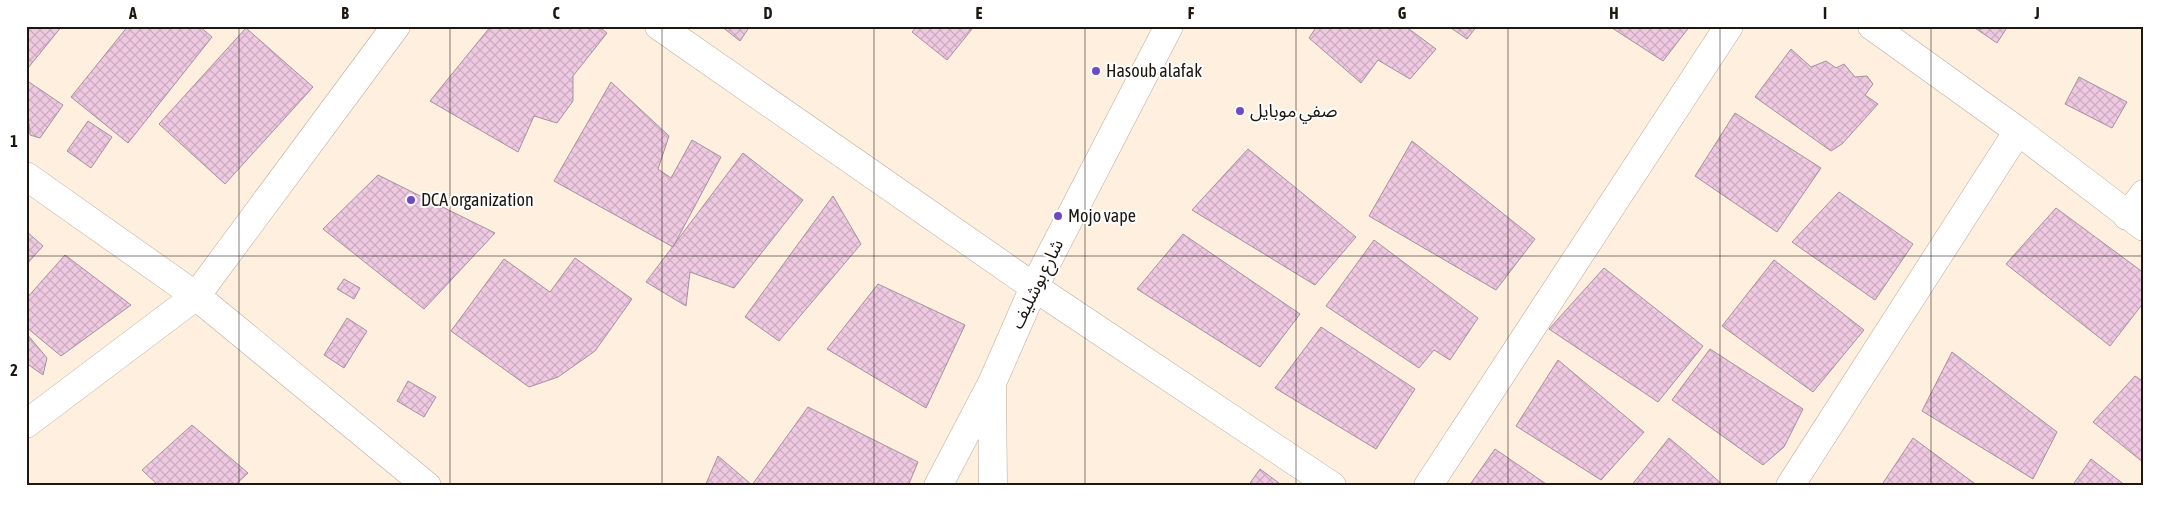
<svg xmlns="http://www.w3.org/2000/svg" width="2170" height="512" font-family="'Asap Condensed','Noto Sans Arabic',sans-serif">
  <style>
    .building { fill: url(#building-cross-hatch); stroke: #a7919f }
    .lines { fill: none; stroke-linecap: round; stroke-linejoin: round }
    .minor-casing { stroke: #bbaa97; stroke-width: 29 }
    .minor { stroke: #fff; stroke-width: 28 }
    .grid { fill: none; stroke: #1d1710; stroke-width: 1; stroke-opacity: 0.55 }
    .poi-dot { fill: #6d4ac3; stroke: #fff; stroke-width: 2 }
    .labels { text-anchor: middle; stroke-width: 4; stroke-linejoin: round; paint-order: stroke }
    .poi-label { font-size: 18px; fill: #1d1710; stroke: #fff; text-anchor: start }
    .street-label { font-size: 18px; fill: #1d1710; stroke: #fff }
    .neatline { fill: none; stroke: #1d1710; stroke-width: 2 }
    .grid-label { font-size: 16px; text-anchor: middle; font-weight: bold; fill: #1d1710 }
  </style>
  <defs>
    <pattern id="building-cross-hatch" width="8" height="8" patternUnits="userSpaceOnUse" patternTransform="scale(1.25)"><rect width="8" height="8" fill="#efc9e1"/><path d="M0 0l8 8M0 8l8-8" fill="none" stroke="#ccacc0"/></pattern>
  </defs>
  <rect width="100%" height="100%" fill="#feefdf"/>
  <path class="building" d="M26,26H62L28,68L26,67Z
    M128,26H199L212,37L128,143L71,97Z
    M491,26H598L607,33L573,76V101L557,123L534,116L518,152L430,101Z
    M721,26H750L740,41Z
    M917,26H968L972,29L947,60L912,32Z
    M1317,26H1405L1436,49L1410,79L1378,60L1361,83L1309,38Z
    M1448,26H1477L1467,39Z
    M1609,26H1690L1663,61Z
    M1972,26H2008L1997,43Z
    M246,28L313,87L225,184L159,124Z
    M1791,49L1811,67L1826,61L1836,68L1844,64L1855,77L1867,76L1873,84L1865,95L1878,104L1842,144L1831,151L1755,97Z
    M2079,77L2127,102L2112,128L2065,104Z
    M26,80L63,105L40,138L30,135L29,123L26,121Z
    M611,82L669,136L658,169L671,178L692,140L721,157L673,247L554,181Z
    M1735,113L1821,168L1777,232L1695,176Z
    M88,121L112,137L91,168L67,151Z
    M1412,141L1535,239L1496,290L1369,216Z
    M1248,149L1356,237L1315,285L1192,210Z
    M743,153L803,200L734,288L690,272L686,306L646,282Z
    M378,175L495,233L424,309L323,229Z
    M1839,192L1913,244L1875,300L1792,242Z
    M833,196L861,244L779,341L745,317Z
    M2056,208L2144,273V302L2110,346L2006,264Z
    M26,231L43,246L26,265Z
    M1183,234L1300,314L1260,367L1137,289Z
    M1374,240L1478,318L1450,360L1434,350L1419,368L1326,306Z
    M65,255L131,305L61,356L26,327V299Z
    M575,258L632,299L595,351L558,377L529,387L451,331L504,259L550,292Z
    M1774,260L1864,330L1813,392L1722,326Z
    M1604,268L1703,346L1658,402L1549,329Z
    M344,279L360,288L354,299L337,289Z
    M878,284L965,325L926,408L827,349Z
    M347,318L367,331L344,368L324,355Z
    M1321,327L1415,389L1376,449L1275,388Z
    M26,333L47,358L43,375L26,363Z
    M1710,349L1803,409L1784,447L1763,465L1672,400Z
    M1952,352L2057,432L2033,479L1922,411Z
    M1558,360L1644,432L1601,480L1516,426Z
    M2135,376L2144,382V463L2093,422Z
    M408,381L436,397L424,417L397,401Z
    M808,407L918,462L908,486H705L718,456L752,485Z
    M192,425L248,473L234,486H159L142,470Z
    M1669,438L1688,454L1724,486H1631Z
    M1913,438L1978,486H1881Z
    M1495,449L1549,486H1469Z
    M2091,459L2126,486H2072Z
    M1260,469L1283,486H1248Z"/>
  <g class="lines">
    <defs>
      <path id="minor" d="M659,26L1034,287L1332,486
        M1872,26L2018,131L2144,227
        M26,176L196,296L427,486
        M2127,216L2144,194
        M992,387L993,486
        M26,424L196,296L396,26
        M938,486L992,383L1034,287L1169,26
        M1428,486L1729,26
        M1790,486L2018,131"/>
    </defs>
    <use href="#minor" class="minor-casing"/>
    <use href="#minor" class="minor"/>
  </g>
  <path class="grid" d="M239,26V486M450,26V486M662,26V486M874,26V486M1085,26V486M1296,26V486M1508,26V486M1720,26V486M1931,26V486M26,256H2144"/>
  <g class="poi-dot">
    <circle cx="1096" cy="71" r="5"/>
    <circle cx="1240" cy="111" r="5"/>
    <circle cx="411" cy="200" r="5"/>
    <circle cx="1058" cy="216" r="5"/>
  </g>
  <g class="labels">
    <g class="poi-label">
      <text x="1106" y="77">Hasoub alafak</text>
      <text x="1250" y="117">صفي موبايل</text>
      <text x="421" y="206">DCA organization</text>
      <text x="1068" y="222">Mojo vape</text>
    </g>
    <g class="street-label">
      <text transform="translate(1037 284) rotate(-64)" y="6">شارع بوشليف</text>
    </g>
  </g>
  <rect width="2170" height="512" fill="none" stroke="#ffffff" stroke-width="55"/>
  <rect x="28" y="28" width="2114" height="456" class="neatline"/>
  <g class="grid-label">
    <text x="133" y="19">A</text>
    <text x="345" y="19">B</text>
    <text x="556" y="19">C</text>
    <text x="768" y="19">D</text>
    <text x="979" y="19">E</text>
    <text x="1191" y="19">F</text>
    <text x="1402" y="19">G</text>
    <text x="1614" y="19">H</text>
    <text x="1825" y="19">I</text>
    <text x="2037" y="19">J</text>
    <text x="14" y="147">1</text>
    <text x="14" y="376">2</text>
  </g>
</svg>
